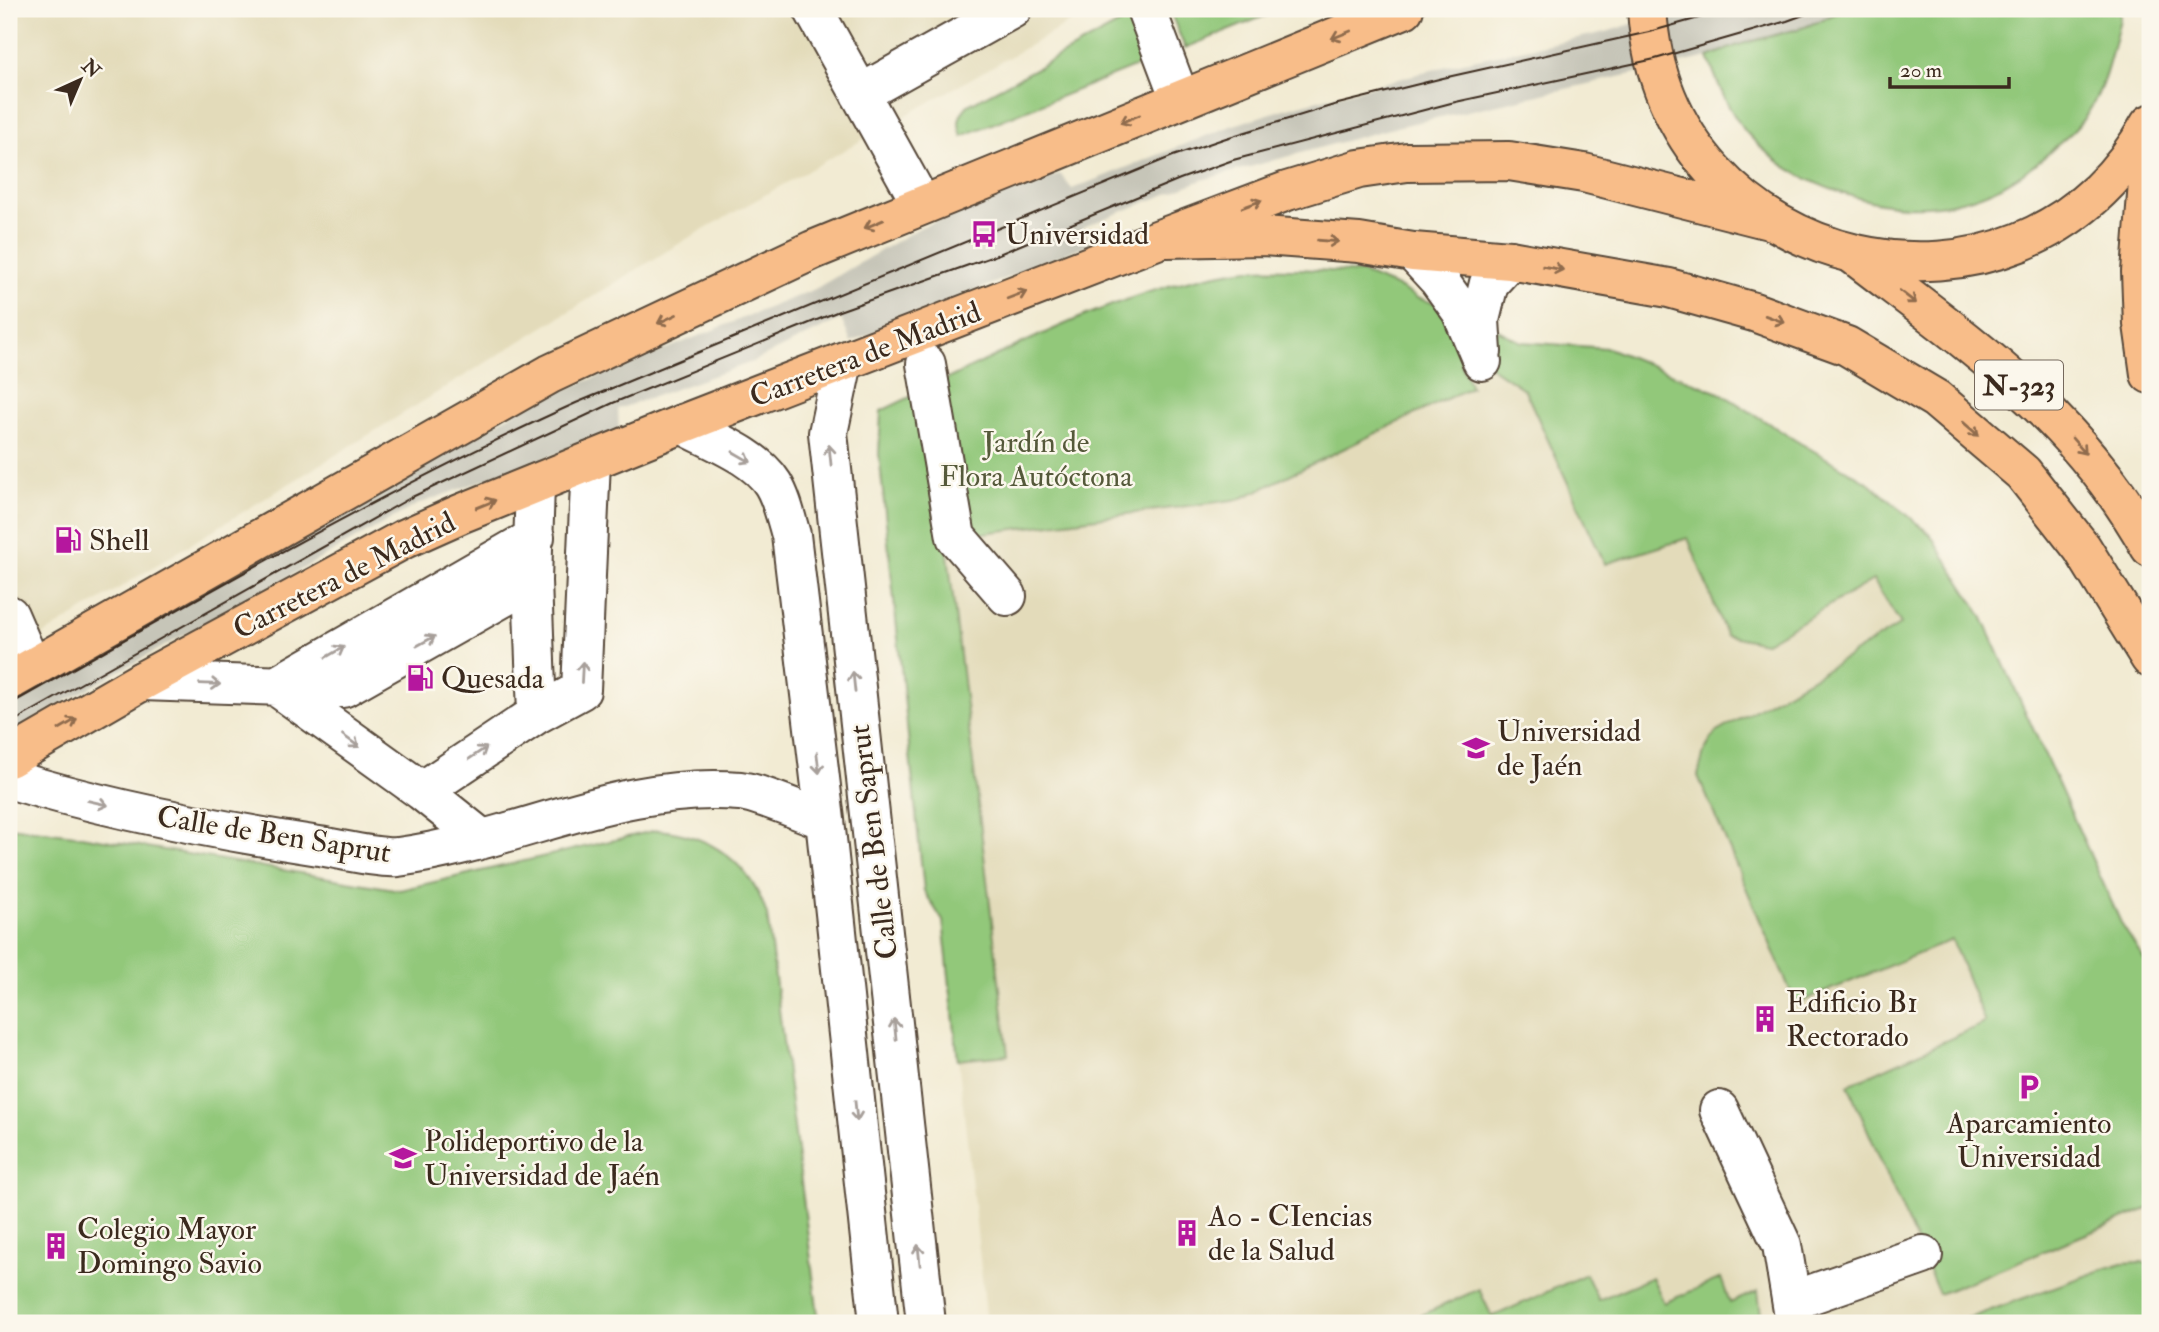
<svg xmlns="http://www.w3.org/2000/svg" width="2159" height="1332" font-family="'IM FELL Double Pica',serif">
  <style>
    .built { fill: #e3dbba }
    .industrial { fill: #c6c5b8 }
    .green { fill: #92c87a; stroke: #66794c; stroke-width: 2 }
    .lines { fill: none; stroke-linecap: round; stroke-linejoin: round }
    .minor-casing { stroke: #564739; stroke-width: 42 }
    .major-casing { stroke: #564739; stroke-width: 42 }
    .highway-casing { stroke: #564739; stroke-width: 42 }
    .minor { stroke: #fff; stroke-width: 38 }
    .major { stroke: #f8bd89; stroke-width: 38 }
    .highway { stroke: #f8bd89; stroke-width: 38 }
    .tram { stroke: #3b2a1e; stroke-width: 2 }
    .oneway { stroke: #906c4e }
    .oneway2 { stroke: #a79f9a }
    .labels { text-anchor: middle; stroke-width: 5; stroke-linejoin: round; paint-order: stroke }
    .shield { fill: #fbf7ec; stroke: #75685c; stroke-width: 2 }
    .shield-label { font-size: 28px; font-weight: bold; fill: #3b2a1e }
    .poi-label { font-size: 30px; fill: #3b2a1e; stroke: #fbf7ec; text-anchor: start }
    .street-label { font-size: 30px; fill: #3b2a1e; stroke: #fbf7ec }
    .park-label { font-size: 30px; fill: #55593a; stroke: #fbf7ec }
  </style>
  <rect width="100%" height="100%" fill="#fbf7ec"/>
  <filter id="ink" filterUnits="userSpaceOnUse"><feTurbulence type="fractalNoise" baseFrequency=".0143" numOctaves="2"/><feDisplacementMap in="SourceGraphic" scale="14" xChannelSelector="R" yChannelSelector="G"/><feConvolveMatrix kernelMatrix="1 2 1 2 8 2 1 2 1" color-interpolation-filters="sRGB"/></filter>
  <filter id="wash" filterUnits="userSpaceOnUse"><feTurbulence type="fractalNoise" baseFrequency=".00686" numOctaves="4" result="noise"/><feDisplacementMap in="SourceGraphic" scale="28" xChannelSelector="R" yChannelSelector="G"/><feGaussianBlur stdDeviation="1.57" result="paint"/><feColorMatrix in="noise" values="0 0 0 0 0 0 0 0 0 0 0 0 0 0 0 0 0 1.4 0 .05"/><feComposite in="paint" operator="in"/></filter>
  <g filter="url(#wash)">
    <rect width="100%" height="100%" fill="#f2ebd3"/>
    <path class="built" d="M9,9H1094L685,240L9,656Z
      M1299,269L1362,273L1400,288L1417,298L1461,311L1521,342L1608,348L1722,394L1795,440L1869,483L1930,534L2122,925L2150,968V1323H987L943,921L924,891L879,454L881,411L1063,326L1149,291L1241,270Z"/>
    <path class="industrial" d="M1680,9H1846L1805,27L1738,45L1708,57L1396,127L1202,180L1083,227L1091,243L851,342L841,319L752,362L618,409L619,431L416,505L9,733V693L532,403L815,289L921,227L1060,174L1072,189L1231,126L1284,109L1459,63L1606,32Z"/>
    <path class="green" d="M1169,9H1282L1185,48Z
      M1846,9H2120V19C2111,56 2104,96 2078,126C2071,134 2062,141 2054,148C1992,207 1919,220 1839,192C1803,180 1771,161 1746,132C1727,109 1718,84 1708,57L1738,45L1805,27Z
      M1132,17L1147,62L962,136C957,123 958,116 968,105Z
      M1299,269L1362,273L1400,288L1417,298L1461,311L1521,342L1608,348L1722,394L1795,440L1869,483L1930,534L1982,616L2122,925L2150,968V1208L1939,1294L1848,1085L1985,1023L1952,940L1796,1004L1698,776L1704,752L1715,733L1824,671L1901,624L1873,580L1764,643L1726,635L1688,538L1605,564L1525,390L1482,361L1471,359L1460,362L1471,387L1240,499L946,538L1008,1055L958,1060L943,921L924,891L879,454L881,411C992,359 1118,288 1240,270C1259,267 1280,269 1299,269Z
      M9,827L75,835L400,890L657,830C710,834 751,863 767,915L819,1323H9Z
      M2142,1262L2150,1265V1323H1955L2121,1263Z
      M1586,1274L1598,1300L1652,1277L1664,1303L1721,1278L1730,1303L1758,1291L1762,1323H1404L1479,1289L1492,1317Z"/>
  </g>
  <g filter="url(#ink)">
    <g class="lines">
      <defs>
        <path id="minor" d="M813,9L922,205
          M1146,9L1180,99
          M860,94L1012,9
          M1413,252L1438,279L1461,311L1482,361
          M1482,352L1480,320L1489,283L1510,260
          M843,362L828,433L926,1323
          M926,364L956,537L1007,596
          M682,424C711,440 756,456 773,484C782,499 786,518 791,535L825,820L879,1323
          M9,615L32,668
          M142,681L343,688L532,581L535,484
          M537,714L581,690L591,461
          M9,779C110,810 215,830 319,846C340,849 379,859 398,857C514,842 621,781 740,791C760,793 804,813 825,820
          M422,791L537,714L532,581
          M482,839L422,791L276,686L535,537
          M1719,1110L1782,1245L1795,1323
          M1792,1301L1923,1255"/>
        <path id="major" d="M2150,157L2141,272L2143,324L2150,374
          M1167,238L1263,236L1359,243L1413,252L1510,260L1669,288L1754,312L1847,346L1936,399L2023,473L2082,548L2150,658
          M1854,255C1970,344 2077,416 2150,547"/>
        <path id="highway" d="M1647,9C1663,275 2021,358 2150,124
          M9,681L550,374L813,250L1404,9
          M9,758L142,681L404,539L460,514L682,424L1162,238L1287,191L1359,169L1407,162L1509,161L1584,173L1773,221"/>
      </defs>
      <use href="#minor" class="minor-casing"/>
      <use href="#major" class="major-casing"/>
      <use href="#highway" class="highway-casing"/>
      <use href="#minor" class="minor"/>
      <use href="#major" class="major"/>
      <use href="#highway" class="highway"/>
      <path class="tram" d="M9,705C196,600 381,491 576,403L1173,156L1226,138L1334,105L1443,78L1649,32L1731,9
        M9,724L412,497L613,403L839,311L994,256L1180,179L1233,160L1451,103L1655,59L1787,21L1820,9"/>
    </g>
    <defs><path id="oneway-shaft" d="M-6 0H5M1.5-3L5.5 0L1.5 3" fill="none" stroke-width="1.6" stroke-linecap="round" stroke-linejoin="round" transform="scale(1.75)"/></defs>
    <g class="oneway">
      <use href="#oneway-shaft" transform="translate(1341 35) rotate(158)"/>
      <use href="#oneway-shaft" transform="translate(1130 119) rotate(158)"/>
      <use href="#oneway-shaft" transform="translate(1252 204) rotate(-20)"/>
      <use href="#oneway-shaft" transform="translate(874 224) rotate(157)"/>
      <use href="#oneway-shaft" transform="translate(1328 241) rotate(4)"/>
      <use href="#oneway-shaft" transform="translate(1553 268) rotate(10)"/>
      <use href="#oneway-shaft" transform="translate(1017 295) rotate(-21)"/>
      <use href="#oneway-shaft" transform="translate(1908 297) rotate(38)"/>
      <use href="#oneway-shaft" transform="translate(667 319) rotate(155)"/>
      <use href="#oneway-shaft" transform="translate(1775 319) rotate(20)"/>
      <use href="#oneway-shaft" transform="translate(1971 429) rotate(41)"/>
      <use href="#oneway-shaft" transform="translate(2079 446) rotate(49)"/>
      <use href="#oneway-shaft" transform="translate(486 504) rotate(-22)"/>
      <use href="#oneway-shaft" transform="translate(68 724) rotate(-30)"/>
    </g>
    <g class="oneway2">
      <use href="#oneway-shaft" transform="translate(830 455) rotate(-96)"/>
      <use href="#oneway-shaft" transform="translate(742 457) rotate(30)"/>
      <use href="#oneway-shaft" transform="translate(426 641) rotate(-29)"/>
      <use href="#oneway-shaft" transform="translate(335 652) rotate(-30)"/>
      <use href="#oneway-shaft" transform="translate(582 672) rotate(-87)"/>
      <use href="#oneway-shaft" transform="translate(854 682) rotate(-96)"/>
      <use href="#oneway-shaft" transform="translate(210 684) rotate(2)"/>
      <use href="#oneway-shaft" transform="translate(351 741) rotate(36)"/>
      <use href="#oneway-shaft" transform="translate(478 753) rotate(-34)"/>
      <use href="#oneway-shaft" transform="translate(818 763) rotate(83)"/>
      <use href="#oneway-shaft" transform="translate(98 803) rotate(13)"/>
      <use href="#oneway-shaft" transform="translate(895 1029) rotate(-96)"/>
      <use href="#oneway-shaft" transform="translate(856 1111) rotate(84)"/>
      <use href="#oneway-shaft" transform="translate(919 1255) rotate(-96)"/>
    </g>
  </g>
  <defs>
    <symbol id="bus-bare" viewBox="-9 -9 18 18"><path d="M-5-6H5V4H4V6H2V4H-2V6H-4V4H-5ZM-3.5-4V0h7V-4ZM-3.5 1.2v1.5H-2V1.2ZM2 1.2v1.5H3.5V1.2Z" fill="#b5179e" stroke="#fbf7ec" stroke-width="2.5" paint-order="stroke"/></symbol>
    <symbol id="fuel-bare" viewBox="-9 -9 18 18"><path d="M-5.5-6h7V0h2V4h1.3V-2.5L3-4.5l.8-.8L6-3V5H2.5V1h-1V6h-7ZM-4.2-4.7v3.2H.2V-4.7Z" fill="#b5179e" stroke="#fbf7ec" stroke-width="2.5" paint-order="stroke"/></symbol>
    <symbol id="university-bare" viewBox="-9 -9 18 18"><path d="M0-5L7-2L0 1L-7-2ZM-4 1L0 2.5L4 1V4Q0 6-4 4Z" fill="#b5179e" stroke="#fbf7ec" stroke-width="2.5" paint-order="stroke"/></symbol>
    <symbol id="building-bare" viewBox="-9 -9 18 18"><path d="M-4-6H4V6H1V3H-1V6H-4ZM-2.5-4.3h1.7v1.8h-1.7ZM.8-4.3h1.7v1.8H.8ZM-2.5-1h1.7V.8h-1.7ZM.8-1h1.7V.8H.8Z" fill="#b5179e" stroke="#fbf7ec" stroke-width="2.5" paint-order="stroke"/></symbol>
    <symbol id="parking-bare" viewBox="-9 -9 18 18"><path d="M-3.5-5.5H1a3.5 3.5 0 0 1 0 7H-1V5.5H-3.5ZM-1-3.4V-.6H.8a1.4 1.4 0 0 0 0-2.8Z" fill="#b5179e" stroke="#fbf7ec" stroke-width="2.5" paint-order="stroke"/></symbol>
  </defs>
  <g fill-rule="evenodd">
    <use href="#bus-bare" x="965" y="215" width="38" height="38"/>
    <use href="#fuel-bare" x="49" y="521" width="38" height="38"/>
    <use href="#fuel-bare" x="401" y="659" width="38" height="38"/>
    <use href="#university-bare" x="1457" y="729" width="38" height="38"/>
    <use href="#building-bare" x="1746" y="1000" width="38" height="38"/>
    <use href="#parking-bare" x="2010" y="1068" width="38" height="38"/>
    <use href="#university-bare" x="384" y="1139" width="38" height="38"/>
    <use href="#building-bare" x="1168" y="1214" width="38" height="38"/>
    <use href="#building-bare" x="37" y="1227" width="38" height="38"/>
  </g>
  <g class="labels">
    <rect class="shield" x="1975" y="360.5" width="88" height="49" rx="5"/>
    <g class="shield-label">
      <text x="2019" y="395">N-323</text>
    </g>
    <g class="poi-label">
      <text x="1005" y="244">Universidad</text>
      <text x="89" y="550">Shell</text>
      <text x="441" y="688">Quesada</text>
      <text x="1497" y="741">Universidad<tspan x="1497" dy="34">de Jaén</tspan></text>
      <text x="1786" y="1012">Edificio B1<tspan x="1786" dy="34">Rectorado</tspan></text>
      <text x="2029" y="1133" text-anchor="middle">Aparcamiento<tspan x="2029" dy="34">Universidad</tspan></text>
      <text x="424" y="1151">Polideportivo de la<tspan x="424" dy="34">Universidad de Jaén</tspan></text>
      <text x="1208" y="1226">A0 - CIencias<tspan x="1208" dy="34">de la Salud</tspan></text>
      <text x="77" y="1239">Colegio Mayor<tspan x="77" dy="34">Domingo Savio</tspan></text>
    </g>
    <g class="street-label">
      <text transform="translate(865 354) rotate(-21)" y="10">Carretera de Madrid</text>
      <text transform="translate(344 575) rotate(-27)" y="10">Carretera de Madrid</text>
      <text transform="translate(274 834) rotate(9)" y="10">Calle de Ben Saprut</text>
      <text transform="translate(873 842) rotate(-97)" y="10">Calle de Ben Saprut</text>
    </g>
    <g class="park-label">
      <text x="1036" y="452">Jardín de<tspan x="1036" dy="34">Flora Autóctona</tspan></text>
    </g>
  </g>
  <rect width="2159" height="1332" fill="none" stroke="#fbf7ec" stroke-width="35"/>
  <g transform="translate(80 80) rotate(44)" stroke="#fbf7ec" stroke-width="5" paint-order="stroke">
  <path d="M0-5L12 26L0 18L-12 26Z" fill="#3b2a1e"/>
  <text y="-10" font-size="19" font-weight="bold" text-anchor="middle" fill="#3b2a1e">N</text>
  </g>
  <path d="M1890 77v10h119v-10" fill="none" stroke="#3b2a1e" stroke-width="3.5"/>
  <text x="1900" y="77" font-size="21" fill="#3b2a1e" stroke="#fbf7ec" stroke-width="5" paint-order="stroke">20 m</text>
</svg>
